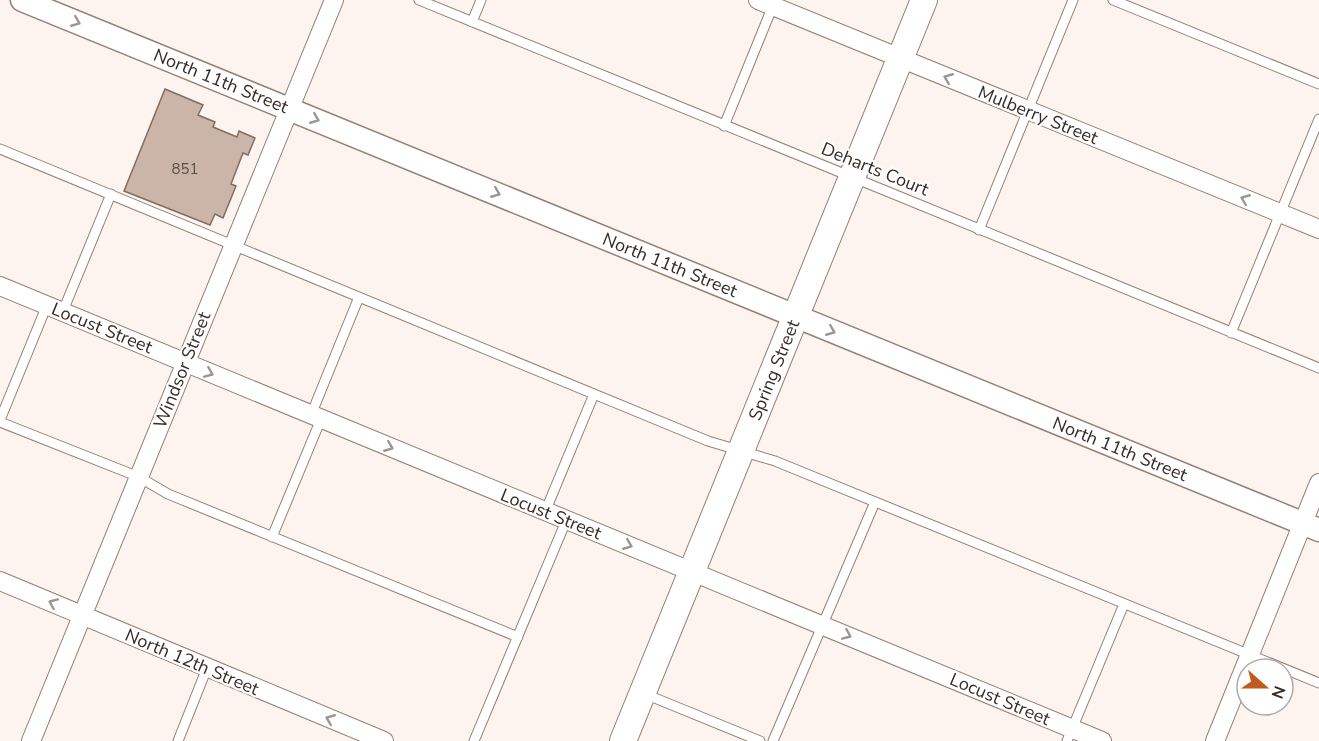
<svg xmlns="http://www.w3.org/2000/svg" width="1319" height="741" font-family="'Nunito Sans',sans-serif">
  <style>
    .building { fill: #cbb5a9; stroke: #826d63; stroke-width: 1.5 }
    .lines { fill: none; stroke-linecap: round; stroke-linejoin: round }
    .service-casing { stroke: #947f74; stroke-width: 11 }
    .minor-casing { stroke: #947f74; stroke-width: 20 }
    .tertiary-casing { stroke: #947f74; stroke-width: 25 }
    .secondary-casing { stroke: #947f74; stroke-width: 28 }
    .service { stroke: #fff; stroke-width: 9 }
    .minor { stroke: #fff; stroke-width: 18 }
    .tertiary { stroke: #fff; stroke-width: 22 }
    .secondary { stroke: #fff; stroke-width: 26 }
    .oneway { stroke: #9a9693 }
    .labels { text-anchor: middle; stroke-width: 4.5; stroke-linejoin: round; paint-order: stroke }
    .number-label { font-size: 15px; fill: #5a4e48 }
    .street-label { font-size: 18px; fill: #352c27; stroke: #fff }
  </style>
  <rect width="100%" height="100%" fill="#fdf4ef"/>
  <path class="building" d="M165,89L203,105L198,115L215,122L213,127L237,137L239,131L255,138L248,155L243,153L231,184L236,186L223,218L215,214L210,225L124,191Z"/>
  <g class="lines">
    <defs>
      <path id="service" d="M419,0L1319,368
        M1113,0L1319,84
        M472,22L481,0
        M724,126L774,3
        M0,149L708,441L775,461L1319,683
        M979,230L1073,0
        M63,311L111,194
        M1231,333L1319,119
        M311,415L359,297
        M0,420L47,305
        M0,422L139,477L168,494L518,637
        M545,512L594,394
        M272,537L321,419
        M645,694L760,741
        M178,741L207,668
        M474,741L566,521
        M773,741L875,502
        M1067,741L1124,604"/>
      <path id="minor" d="M758,0L1319,229
        M0,286L1102,741
        M0,581L384,741
        M31,741L334,0
        M1215,741L1319,483"/>
      <path id="tertiary" d="M22,0L1319,530"/>
      <path id="secondary" d="M623,741L924,0"/>
    </defs>
    <use href="#service" class="service-casing"/>
    <use href="#minor" class="minor-casing"/>
    <use href="#tertiary" class="tertiary-casing"/>
    <use href="#secondary" class="secondary-casing"/>
    <use href="#service" class="service"/>
    <use href="#minor" class="minor"/>
    <use href="#tertiary" class="tertiary"/>
    <use href="#secondary" class="secondary"/>
  </g>
  <defs><path id="oneway-chevron" d="M-2-3.5L2.5 0L-2 3.5" fill="none" stroke-width="1.6" stroke-linecap="round" stroke-linejoin="round" transform="scale(1.5)"/></defs>
  <g class="oneway">
    <use href="#oneway-chevron" transform="translate(76 22) rotate(22)"/>
    <use href="#oneway-chevron" transform="translate(948 78) rotate(-158)"/>
    <use href="#oneway-chevron" transform="translate(315 119) rotate(22)"/>
    <use href="#oneway-chevron" transform="translate(496 193) rotate(22)"/>
    <use href="#oneway-chevron" transform="translate(1245 199) rotate(-158)"/>
    <use href="#oneway-chevron" transform="translate(831 331) rotate(22)"/>
    <use href="#oneway-chevron" transform="translate(209 373) rotate(23)"/>
    <use href="#oneway-chevron" transform="translate(389 447) rotate(22)"/>
    <use href="#oneway-chevron" transform="translate(628 545) rotate(22)"/>
    <use href="#oneway-chevron" transform="translate(53 603) rotate(-156)"/>
    <use href="#oneway-chevron" transform="translate(847 635) rotate(23)"/>
    <use href="#oneway-chevron" transform="translate(330 719) rotate(-158)"/>
  </g>
  <g class="labels">
    <g class="number-label">
      <text x="185" y="174">851</text>
    </g>
    <g class="street-label">
      <text transform="translate(221 81) rotate(22)" y="6">North 11th Street</text>
      <text transform="translate(1038 115) rotate(22)" y="6">Mulberry Street</text>
      <text transform="translate(875 169) rotate(22)" y="6">Deharts Court</text>
      <text transform="translate(670 265) rotate(22)" y="6">North 11th Street</text>
      <text transform="translate(102 328) rotate(22)" y="6">Locust Street</text>
      <text transform="translate(182 370) rotate(-68)" y="6">Windsor Street</text>
      <text transform="translate(774 370) rotate(-68)" y="6">Spring Street</text>
      <text transform="translate(1120 449) rotate(22)" y="6">North 11th Street</text>
      <text transform="translate(551 514) rotate(22)" y="6">Locust Street</text>
      <text transform="translate(192 662) rotate(23)" y="6">North 12th Street</text>
      <text transform="translate(1000 699) rotate(23)" y="6">Locust Street</text>
    </g>
  </g>
  <g transform="translate(1265 687) rotate(111)"><circle r="28" fill="#ffffff" stroke="#aeaba9" stroke-width="1.5"/>
  <path d="M0-4.5L10 22L0 15L-10 22Z" fill="#bd5c1c"/>
  <text y="-9" font-size="16" font-weight="bold" text-anchor="middle" fill="#352c27">N</text>
  </g>
</svg>
